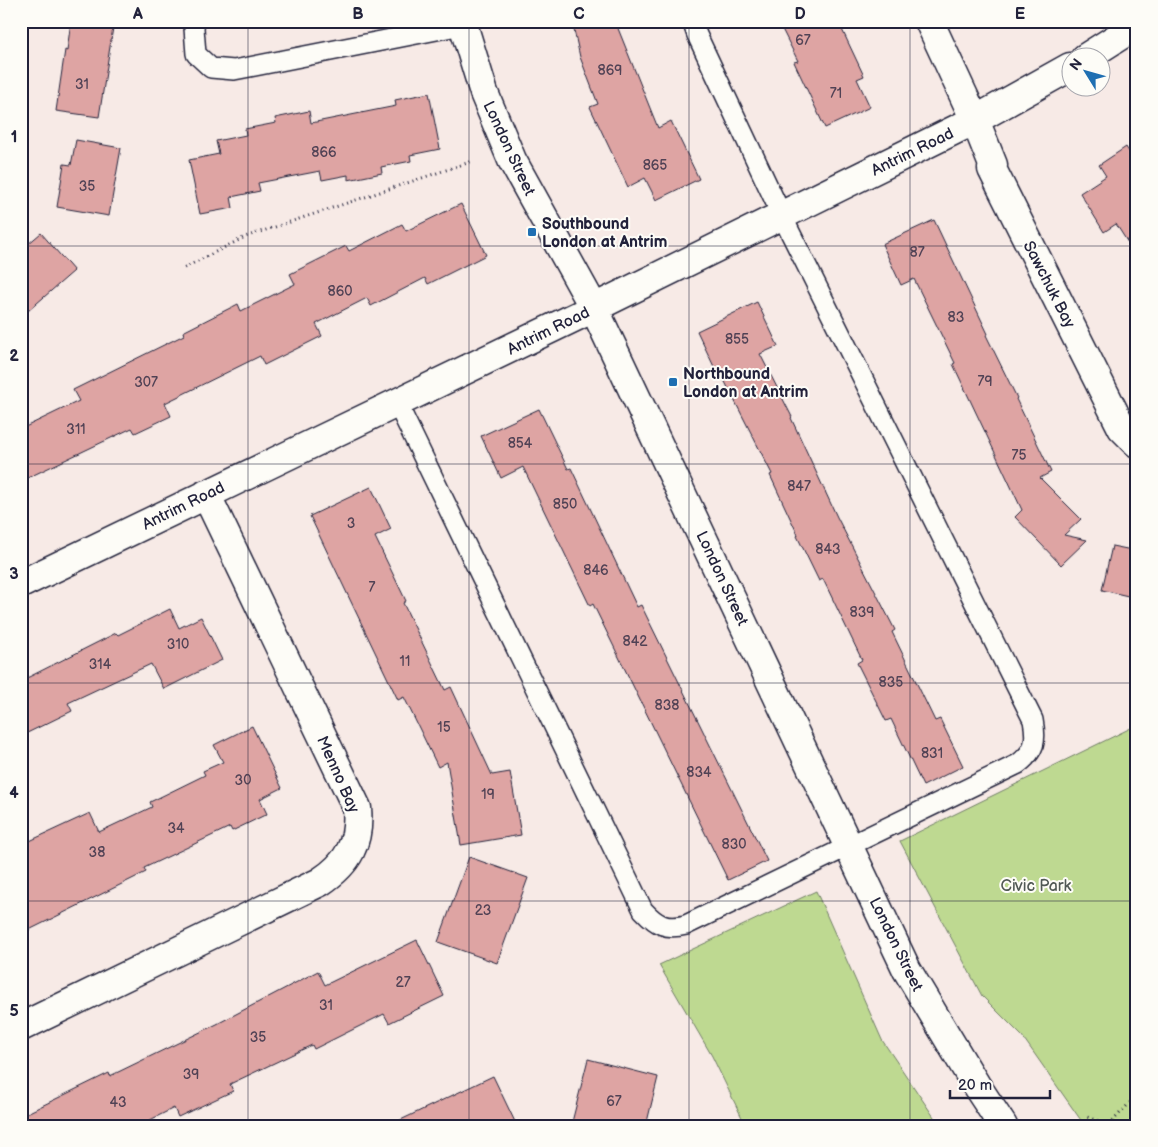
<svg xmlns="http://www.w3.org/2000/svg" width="1158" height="1147" font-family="'Balsamiq Sans',sans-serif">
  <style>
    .green { fill: #bed991; stroke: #707e66 }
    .building { fill: #dea4a3; stroke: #22223b }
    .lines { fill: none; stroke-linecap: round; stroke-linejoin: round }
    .service-casing { stroke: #22223b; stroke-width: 22 }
    .minor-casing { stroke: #22223b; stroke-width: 31 }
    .tertiary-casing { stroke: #22223b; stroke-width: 31 }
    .path { stroke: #22223b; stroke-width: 3; stroke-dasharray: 1 4; stroke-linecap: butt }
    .service { stroke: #fdfcf7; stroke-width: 19 }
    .minor { stroke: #fdfcf7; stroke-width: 28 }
    .tertiary { stroke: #fdfcf7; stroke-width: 28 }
    .grid { fill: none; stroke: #22223b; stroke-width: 1; stroke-opacity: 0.55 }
    .poi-dot { fill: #1f6fb2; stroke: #fdfcf7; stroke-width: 2 }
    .labels { text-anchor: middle; stroke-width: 4; stroke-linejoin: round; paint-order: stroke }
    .number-label { font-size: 14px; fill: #514255 }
    .street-label { font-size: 16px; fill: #22223b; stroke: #fdfcf7 }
    .poi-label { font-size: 16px; font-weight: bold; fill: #22223b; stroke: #fdfcf7; text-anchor: start }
    .park-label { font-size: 16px; fill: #515955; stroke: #fdfcf7 }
    .neatline { fill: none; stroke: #22223b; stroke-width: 2 }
    .grid-label { font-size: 16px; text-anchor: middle; font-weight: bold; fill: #22223b }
  </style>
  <rect width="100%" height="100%" fill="#f7eae6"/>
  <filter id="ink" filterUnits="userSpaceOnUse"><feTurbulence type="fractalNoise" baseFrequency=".02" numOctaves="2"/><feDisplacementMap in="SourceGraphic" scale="10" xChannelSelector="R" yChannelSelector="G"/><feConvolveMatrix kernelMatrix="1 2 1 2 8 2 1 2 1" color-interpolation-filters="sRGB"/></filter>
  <g filter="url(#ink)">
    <path class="green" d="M1137,725V1126H1085L1022,1036L982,996L900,841Z
      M816,891L882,1040L940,1126H746L712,1056L659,965Z"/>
    <path class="building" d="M71,21H114L99,117L56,111L65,50L67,51Z
      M572,21H615L658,128L671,121L699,179L656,200L645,178L628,187L590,107L598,104L580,57Z
      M778,21H838L864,76L857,79L870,107L825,128L794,62L798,61Z
      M429,93L440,149L410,155L411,161L381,167L382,173L348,180V175L322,180L320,171L258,183L260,191L231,197L233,208L200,214L189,160L219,154L216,141L246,135L245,129L276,123L275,118L309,111L311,123L396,106L395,100Z
      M76,140L121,148L109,216L57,207L64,164L71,165Z
      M1126,147L1137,164V257L1116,224L1104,232L1080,193L1106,176L1099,165Z
      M461,204L486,255L428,284L425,278L371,306L367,298L316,324L322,336L264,365L260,356L165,403L171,416L135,433L132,428L21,481V429L79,401L73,390L184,335L183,332L238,304L241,311L295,284L290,274L346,246L349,251L402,224L406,231Z
      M934,220L988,334L986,335L1017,398L1016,399L1051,472L1040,478L1081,519L1064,535L1087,540L1061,565L1015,517L1022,510L953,364L955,363L914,279L901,285L882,244Z
      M41,233L74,271L21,317V250Z
      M757,302L778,346L760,354L792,417L791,418L837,517L895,630L892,632L935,721L940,719L963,766L923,786L891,719L886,721L857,663L862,660L823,579L819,581L797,536L798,535L770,475L772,474L721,374L718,375L697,331Z
      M539,409L568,469L571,468L637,607L641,605L767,861L728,880L593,604L590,606L523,467L501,478L481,436Z
      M371,487L391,529L375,537L406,601L403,603L445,690L451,687L492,775L510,772L521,835L461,845L447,762L438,767L404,697L398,700L310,516Z
      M1112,546L1137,551V598L1102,590Z
      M170,609L179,628L201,617L222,660L164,689L151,664L68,703L72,711L21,736V681L116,633L118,635Z
      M252,726L282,788L260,799L267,814L232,831L230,827L144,868L146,872L29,930L21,914V845L90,813L99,832L152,807L150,802L205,775L203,771L223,762L214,745Z
      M469,857L528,878L497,963L438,942Z
      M417,940L444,996L389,1023L384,1014L314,1049L312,1045L230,1084L233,1091L178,1117L174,1108L138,1126H21V1116L109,1073L110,1076L217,1024L318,971L325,985Z
      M588,1059L658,1077L646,1126H571Z
      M493,1076L517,1126H388Z"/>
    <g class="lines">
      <defs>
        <path id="service" d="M195,21L194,28L196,54L211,68L234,70L462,25
          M397,403L643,910C657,925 666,930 686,925L1018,764C1035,751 1037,741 1033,720L782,216L697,35L692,21"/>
        <path id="minor" d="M929,21L975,120L993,165L992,169L1122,428L1137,443
          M1085,58L1137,25
          M21,584L594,308L975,120L1070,67
          M21,1027L320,882C349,863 360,842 357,808L206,494"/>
        <path id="tertiary" d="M462,21L484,93L512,160L594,308L907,970L976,1085L1003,1126"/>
      </defs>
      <use href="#service" class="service-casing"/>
      <use href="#minor" class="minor-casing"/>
      <use href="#tertiary" class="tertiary-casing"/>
      <path class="path" d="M184,268L245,237L473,161
        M1109,1125L1137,1095
        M1084,1126L1087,1117L1110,1125"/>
      <use href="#service" class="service"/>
      <use href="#minor" class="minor"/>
      <use href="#tertiary" class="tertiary"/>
    </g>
  </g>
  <path class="grid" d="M248,21V1126M469,21V1126M689,21V1126M910,21V1126M21,246H1137M21,464H1137M21,683H1137M21,901H1137"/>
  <g class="poi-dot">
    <rect x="527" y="227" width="10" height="10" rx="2.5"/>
    <rect x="668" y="377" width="10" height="10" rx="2.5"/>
  </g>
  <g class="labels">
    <g class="number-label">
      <text x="803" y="45">67</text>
      <text x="610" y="75">869</text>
      <text x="82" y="89">31</text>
      <text x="836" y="98">71</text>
      <text x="324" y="157">866</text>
      <text x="655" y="170">865</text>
      <text x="87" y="191">35</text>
      <text x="917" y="257">87</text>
      <text x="340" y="296">860</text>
      <text x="956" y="322">83</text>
      <text x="737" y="344">855</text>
      <text x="985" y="386">79</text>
      <text x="146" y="387">307</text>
      <text x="76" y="434">311</text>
      <text x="520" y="448">854</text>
      <text x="1019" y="460">75</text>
      <text x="799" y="491">847</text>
      <text x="565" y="509">850</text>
      <text x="351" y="528">3</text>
      <text x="828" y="554">843</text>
      <text x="596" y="575">846</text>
      <text x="372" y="592">7</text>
      <text x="862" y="617">839</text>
      <text x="635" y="646">842</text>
      <text x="178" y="649">310</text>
      <text x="405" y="666">11</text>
      <text x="100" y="669">314</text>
      <text x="891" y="687">835</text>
      <text x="667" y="710">838</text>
      <text x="444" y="732">15</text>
      <text x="932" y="758">831</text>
      <text x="699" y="777">834</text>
      <text x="243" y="785">30</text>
      <text x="488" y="799">19</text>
      <text x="176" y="833">34</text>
      <text x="734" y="849">830</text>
      <text x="97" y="857">38</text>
      <text x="483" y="915">23</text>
      <text x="403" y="987">27</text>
      <text x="326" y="1010">31</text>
      <text x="258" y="1042">35</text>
      <text x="191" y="1079">39</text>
      <text x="614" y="1106">67</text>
      <text x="118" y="1107">43</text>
    </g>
    <g class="street-label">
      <text transform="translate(510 148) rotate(65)" y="6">London Street</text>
      <text transform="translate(912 151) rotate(-26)" y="6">Antrim Road</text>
      <text transform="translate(1050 284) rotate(63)" y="6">Sawchuk Bay</text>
      <text transform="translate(548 330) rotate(-26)" y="6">Antrim Road</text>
      <text transform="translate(183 505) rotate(-26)" y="6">Antrim Road</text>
      <text transform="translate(723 578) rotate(65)" y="6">London Street</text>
      <text transform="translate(339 774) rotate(66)" y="6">Menno Bay</text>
      <text transform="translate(897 944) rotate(64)" y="6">London Street</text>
    </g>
    <g class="poi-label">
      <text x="542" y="229">Southbound<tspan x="542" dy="18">London at Antrim</tspan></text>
      <text x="683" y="379">Northbound<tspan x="683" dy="18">London at Antrim</tspan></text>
    </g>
    <g class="park-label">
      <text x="1036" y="891">Civic Park</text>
    </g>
  </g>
  <rect width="1158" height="1147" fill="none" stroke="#fdfcf7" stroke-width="55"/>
  <g transform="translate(1086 72) rotate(307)"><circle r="24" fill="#fdfcf7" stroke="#a5a5ac"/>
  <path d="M0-4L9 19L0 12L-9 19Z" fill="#1f6fb2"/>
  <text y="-8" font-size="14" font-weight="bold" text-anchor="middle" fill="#22223b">N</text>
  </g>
  <path d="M950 1090v8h100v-8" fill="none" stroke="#22223b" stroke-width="2.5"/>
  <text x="958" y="1090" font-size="15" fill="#22223b" stroke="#fdfcf7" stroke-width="4" paint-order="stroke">20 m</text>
  <rect x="28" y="28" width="1102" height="1092" class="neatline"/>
  <g class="grid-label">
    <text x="138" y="19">A</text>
    <text x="358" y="19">B</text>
    <text x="579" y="19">C</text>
    <text x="800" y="19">D</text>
    <text x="1020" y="19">E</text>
    <text x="14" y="142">1</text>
    <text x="14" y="361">2</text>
    <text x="14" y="579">3</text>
    <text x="14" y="798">4</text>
    <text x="14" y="1016">5</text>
  </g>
</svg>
